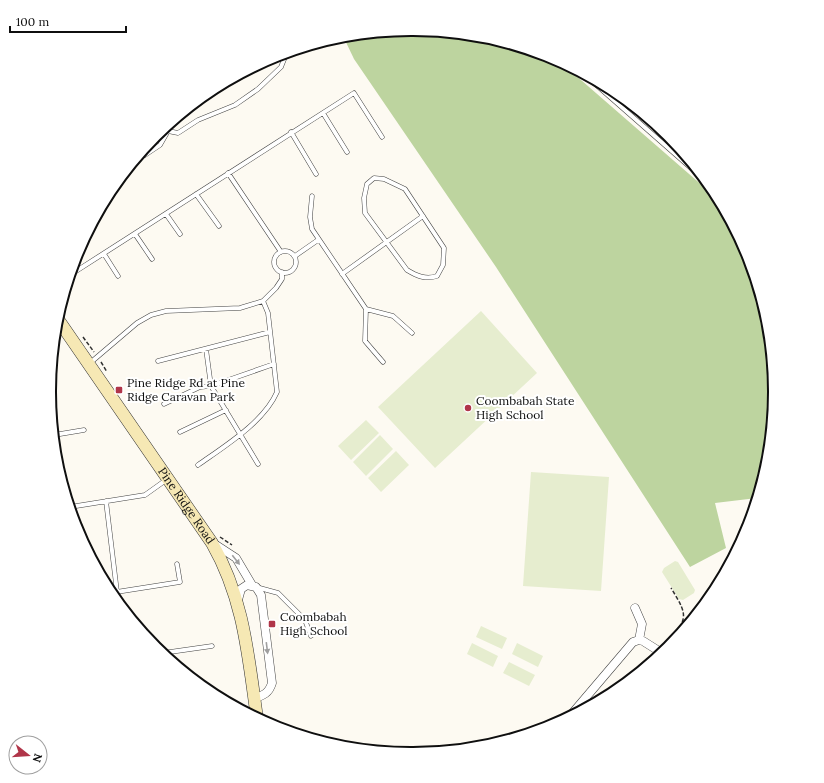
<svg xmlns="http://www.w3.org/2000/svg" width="824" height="783" font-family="Lora,serif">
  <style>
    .forest { fill: #bdd49f }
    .pitch { fill: #e6edcf }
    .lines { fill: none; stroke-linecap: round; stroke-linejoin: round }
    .lane-casing { stroke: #424242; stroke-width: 5 }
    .street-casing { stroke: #424242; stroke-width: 9 }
    .secondary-casing { stroke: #313131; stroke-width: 13 }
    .path { stroke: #313131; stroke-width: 1.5; stroke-dasharray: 4 2; stroke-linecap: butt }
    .lane { stroke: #fff; stroke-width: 4 }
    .street { stroke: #fff; stroke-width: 8 }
    .secondary { stroke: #f6e8b4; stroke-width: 12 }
    .oneway { fill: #9f9f9f }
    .poi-dot { fill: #b03549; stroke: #fff; stroke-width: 1.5 }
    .labels { text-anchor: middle; stroke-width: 4; stroke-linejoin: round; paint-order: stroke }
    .poi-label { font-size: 12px; fill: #0f0f0f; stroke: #fff; text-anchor: start }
    .street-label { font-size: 12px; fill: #0f0f0f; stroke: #fff }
    .rim { fill: none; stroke: #0f0f0f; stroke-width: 2 }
  </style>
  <rect width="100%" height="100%" fill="#fdfaf2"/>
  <path class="forest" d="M412,29L483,36L558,60L719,200L747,253L768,321L774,392L767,462L757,498L715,503L726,548L690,567L496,267L354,59L343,36Z"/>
  <path class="pitch" d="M481,311L537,373L435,468L378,407Z
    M366,420L379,433L351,460L338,446Z
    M380,435L393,449L366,476L353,462Z
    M396,451L409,465L381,492L368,478Z
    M531,472L609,477L601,591L523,586Z
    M675,561L678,562L695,590L694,593L683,600L679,599L662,572L664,568Z
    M481,626L507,638L502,649L476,637Z
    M472,643L498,656L493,667L467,654Z
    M517,643L543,656L538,667L512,654Z
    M509,662L535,675L529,686L503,673Z"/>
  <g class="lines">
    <defs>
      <path id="lane" d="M585,75L707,182
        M323,113L347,152
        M165,127L168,131L178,133L198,120L235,105L258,89L281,67L287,52
        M291,132L316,174
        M145,155L160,145L168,131
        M228,173L281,252
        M374,178L384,179L405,189L444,248L443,265L437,276C426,280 417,276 407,270L365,213L364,198L367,184Z
        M196,194L219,226
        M312,196L310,217L312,229L366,309L365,341L383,362
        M166,214L180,234
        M135,234L152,259
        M274 262a11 11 0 1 1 22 0a11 11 0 1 1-22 0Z
        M104,254L118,276
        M295,256L318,240
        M342,274L423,216
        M70,275L354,93L382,137
        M366,309L393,316L412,333
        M206,349L211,386L258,464
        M158,361L270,332
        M90,363L137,323L151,315L166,311L240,308L263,301L276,288L282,279V272
        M164,404L200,387L211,386L274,364
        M180,432L226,410
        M54,435L84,430
        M198,465C225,446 264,422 277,392L268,313L263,301
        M106,501L117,592
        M70,507L145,495L166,480
        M256,587L278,593L305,620L311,636
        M110,593L180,582L177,564
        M164,654L163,653L212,646"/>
      <path id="street" d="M213,543L236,558L252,585
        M238,600L241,589L247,585L256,587L261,595L272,683C269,693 263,696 254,698
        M635,608L642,624L639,640L643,641L662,653
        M570,716L633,642L639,640"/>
      <g id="secondary">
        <path id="s1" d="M57,318L212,543C244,599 248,655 257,718"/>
      </g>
    </defs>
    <use href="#lane" class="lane-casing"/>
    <use href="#street" class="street-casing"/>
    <use href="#secondary" class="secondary-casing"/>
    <path class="path" d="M83,337L94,352
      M101,362L107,372
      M220,537L232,545
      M667,648C685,617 691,620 671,588"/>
    <use href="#lane" class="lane"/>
    <use href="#street" class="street"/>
    <use href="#secondary" class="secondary"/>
  </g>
  <defs><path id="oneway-solid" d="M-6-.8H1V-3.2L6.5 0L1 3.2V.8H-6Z"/></defs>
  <g class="oneway">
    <use href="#oneway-solid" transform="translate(236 560) rotate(52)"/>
    <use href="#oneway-solid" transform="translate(267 648) rotate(83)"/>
  </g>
  <g class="poi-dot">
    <rect x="115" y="386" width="8" height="8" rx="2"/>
    <circle cx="468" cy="408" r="4"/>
    <rect x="268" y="620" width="8" height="8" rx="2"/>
  </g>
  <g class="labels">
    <g class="poi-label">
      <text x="127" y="387">Pine Ridge Rd at Pine<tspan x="127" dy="14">Ridge Caravan Park</tspan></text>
      <text x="476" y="405">Coombabah State<tspan x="476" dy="14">High School</tspan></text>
      <text x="280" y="621">Coombabah<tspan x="280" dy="14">High School</tspan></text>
    </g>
    <g class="street-label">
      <text dy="4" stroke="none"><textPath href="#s1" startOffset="228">Pine Ridge Road</textPath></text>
    </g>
  </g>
  <path d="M0 0H824V783H0ZM411 36H413A355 355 0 0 1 768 391V392A355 355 0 0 1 413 747H411A355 355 0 0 1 56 392V391A355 355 0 0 1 411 36Z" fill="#fff" fill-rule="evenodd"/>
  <path class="rim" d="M411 36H413A355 355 0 0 1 768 391V392A355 355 0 0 1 413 747H411A355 355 0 0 1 56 392V391A355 355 0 0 1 411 36Z"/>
  <g transform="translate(28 755) rotate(107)"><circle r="19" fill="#ffffff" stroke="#9f9f9f"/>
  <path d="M0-3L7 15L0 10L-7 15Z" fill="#b03549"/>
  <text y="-6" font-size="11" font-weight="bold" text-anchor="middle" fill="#0f0f0f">N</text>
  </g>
  <path d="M10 26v6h116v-6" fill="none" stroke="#0f0f0f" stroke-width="2"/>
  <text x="16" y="26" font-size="12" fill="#0f0f0f" stroke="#ffffff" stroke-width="3" paint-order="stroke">100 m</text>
</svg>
